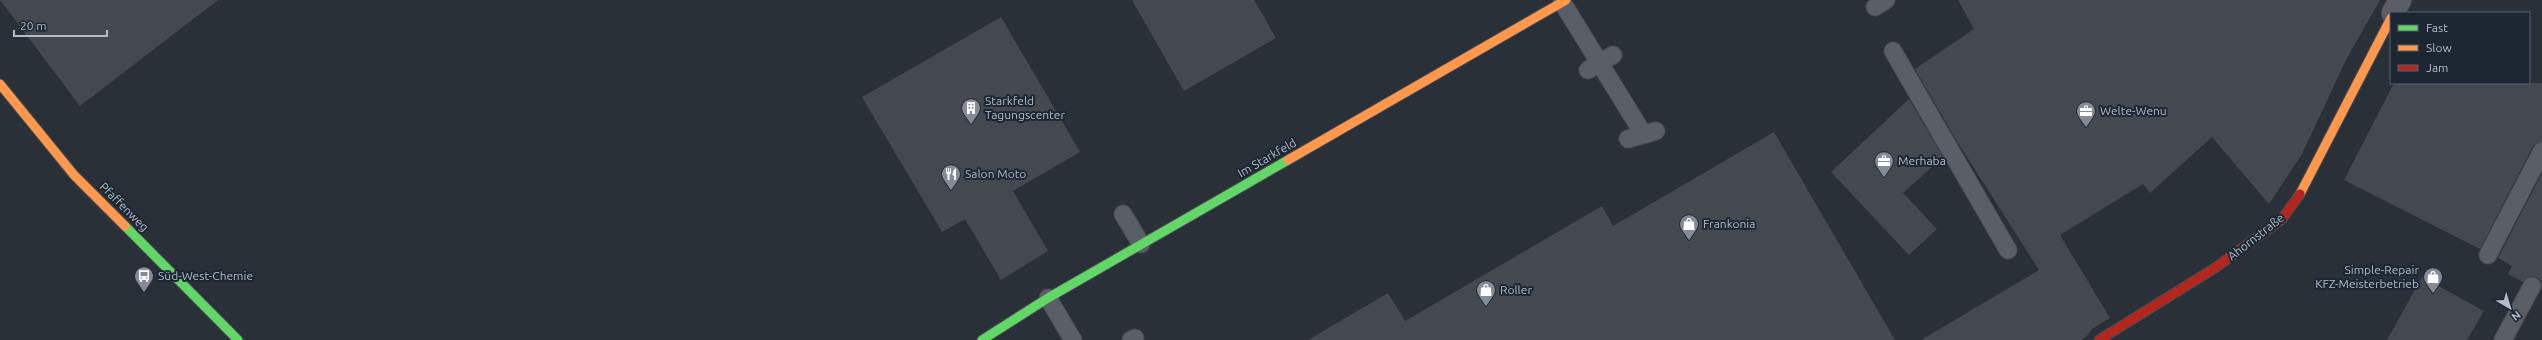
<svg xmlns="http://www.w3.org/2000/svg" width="2542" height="340" font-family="Ubuntu,sans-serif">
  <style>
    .building { fill: #444950 }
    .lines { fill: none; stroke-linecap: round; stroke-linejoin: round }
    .lane-casing { stroke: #484c53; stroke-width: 19 }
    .street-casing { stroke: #484c53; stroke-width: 24 }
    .fast-casing { stroke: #484c53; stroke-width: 11 }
    .slow-casing { stroke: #484c53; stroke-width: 11 }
    .jam-casing { stroke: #484c53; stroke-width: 11 }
    .lane { stroke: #5a5e66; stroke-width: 17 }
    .street { stroke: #5a5e66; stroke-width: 22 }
    .fast { stroke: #63d668; stroke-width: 9 }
    .slow { stroke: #ff974d; stroke-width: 9 }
    .jam { stroke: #b3261e; stroke-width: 9 }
    .labels { text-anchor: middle; stroke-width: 4; stroke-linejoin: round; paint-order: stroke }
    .poi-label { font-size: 12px; fill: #b4bcc9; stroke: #1d2633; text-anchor: start }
    .street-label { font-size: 12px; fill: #b4bcc9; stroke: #1d2633 }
  </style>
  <rect width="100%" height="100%" fill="#2a3038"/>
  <path class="building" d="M0,0H218L80,106Z
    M1132,0H1254L1276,38L1184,91Z
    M1958,0H2380L2346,60L2302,154L2269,204L2212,137L2150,193L2143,184L2060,235L2110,318L2092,329L2087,336L2081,340H1921L2039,270L1958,143L1915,69L1974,29Z
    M1001,17L1080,152L1013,191L1048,251L1001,280L965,219L942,232L862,97Z
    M2394,83H2542V141L2533,146L2480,249L2344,180Z
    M1909,99L1943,157L1903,193L1937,229L1909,255L1831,172Z
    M1774,132L1895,340H1308L1388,293L1405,321L1602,206L1613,226Z
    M2542,173V292L2541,281L2537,277L2531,276L2523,282L2508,274L2512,266L2498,258Z
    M2422,277L2484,311L2467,340H2387Z"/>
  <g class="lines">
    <defs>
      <path id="lane" d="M1562,2L1644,135
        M1875,7L1886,0
        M1893,51L2008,250
        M1588,70L1613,55
        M1628,139L1656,131
        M1123,214L1141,244
        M2488,255L2542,151
        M1048,298L1073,340
        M1131,340L1135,338
        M2503,340L2532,286"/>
      <path id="street" d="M2393,13L2400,0"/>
      <path id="fast" d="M125,226L238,340
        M982,340L1048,298L1288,160"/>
      <path id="slow" d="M0,84L74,175L125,226
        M1288,160L1566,0
        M2300,194L2391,18"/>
      <path id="jam" d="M2099,340L2215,268L2282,219L2300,194"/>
    </defs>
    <use href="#lane" class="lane-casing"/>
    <use href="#street" class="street-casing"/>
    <use href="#fast" class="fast-casing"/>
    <use href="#slow" class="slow-casing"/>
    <use href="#jam" class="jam-casing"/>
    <use href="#lane" class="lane"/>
    <use href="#street" class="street"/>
    <use href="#fast" class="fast"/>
    <use href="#slow" class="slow"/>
    <use href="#jam" class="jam"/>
  </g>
  <defs>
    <symbol id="building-pin" viewBox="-11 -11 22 30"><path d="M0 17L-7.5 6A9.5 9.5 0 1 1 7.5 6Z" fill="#848b96" stroke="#1d2633"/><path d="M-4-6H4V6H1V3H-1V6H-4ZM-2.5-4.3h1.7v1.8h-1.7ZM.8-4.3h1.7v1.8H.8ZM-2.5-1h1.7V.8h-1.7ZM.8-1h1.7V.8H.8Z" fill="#fff"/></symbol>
    <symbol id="office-pin" viewBox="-11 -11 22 30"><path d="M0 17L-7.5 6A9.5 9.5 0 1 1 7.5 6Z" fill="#848b96" stroke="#1d2633"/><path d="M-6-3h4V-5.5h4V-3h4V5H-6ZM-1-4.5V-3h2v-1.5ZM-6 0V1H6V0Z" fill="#fff"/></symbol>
    <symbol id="restaurant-pin" viewBox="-11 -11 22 30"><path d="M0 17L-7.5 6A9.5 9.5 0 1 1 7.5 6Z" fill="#848b96" stroke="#1d2633"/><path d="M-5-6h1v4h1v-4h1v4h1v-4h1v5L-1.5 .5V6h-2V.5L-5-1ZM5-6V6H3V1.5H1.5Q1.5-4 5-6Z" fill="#fff"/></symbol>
    <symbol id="shop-pin" viewBox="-11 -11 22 30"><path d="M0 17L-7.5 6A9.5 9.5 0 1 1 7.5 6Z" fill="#848b96" stroke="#1d2633"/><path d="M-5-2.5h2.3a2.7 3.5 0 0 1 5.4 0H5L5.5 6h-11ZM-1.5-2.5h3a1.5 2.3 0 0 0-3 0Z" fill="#fff"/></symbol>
    <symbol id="bus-pin" viewBox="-11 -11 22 30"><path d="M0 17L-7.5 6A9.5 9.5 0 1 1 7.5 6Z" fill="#848b96" stroke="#1d2633"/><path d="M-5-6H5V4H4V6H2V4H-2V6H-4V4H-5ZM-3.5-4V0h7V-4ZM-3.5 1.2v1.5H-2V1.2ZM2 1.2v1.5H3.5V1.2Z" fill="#fff"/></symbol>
  </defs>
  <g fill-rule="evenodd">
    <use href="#building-pin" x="960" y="97" width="22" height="30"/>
    <use href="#office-pin" x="2075" y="100" width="22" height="30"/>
    <use href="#office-pin" x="1873" y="150" width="22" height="30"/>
    <use href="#restaurant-pin" x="940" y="163" width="22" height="30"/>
    <use href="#shop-pin" x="1678" y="213" width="22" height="30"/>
    <use href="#bus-pin" x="133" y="265" width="22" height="30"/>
    <use href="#shop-pin" x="2422" y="266" width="22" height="30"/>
    <use href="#shop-pin" x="1475" y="279" width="22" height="30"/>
  </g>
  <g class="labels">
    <g class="poi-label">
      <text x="985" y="105">Starkfeld<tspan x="985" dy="14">Tagungscenter</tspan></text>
      <text x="2100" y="115">Welte-Wenu</text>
      <text x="1898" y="165">Merhaba</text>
      <text x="965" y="178">Salon Moto</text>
      <text x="1703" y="228">Frankonia</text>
      <text x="2419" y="274" text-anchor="end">Simple-Repair<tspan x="2419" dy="14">KFZ-Meisterbetrieb</tspan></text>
      <text x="158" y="280">Süd-West-Chemie</text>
      <text x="1500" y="294">Roller</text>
    </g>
    <g class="street-label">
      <text transform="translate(1267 158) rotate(-30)" y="4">Im Starkfeld</text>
      <text transform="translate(124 207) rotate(45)" y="4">Pfaffenweg</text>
      <text transform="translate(2256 237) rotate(-38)" y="4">Ahornstraße</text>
    </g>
  </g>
  <rect x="2390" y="12" width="140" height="72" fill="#1d2633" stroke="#59626f"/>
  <rect x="2398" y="25" width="20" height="6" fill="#63d668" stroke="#59626f"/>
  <text x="2426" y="32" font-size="12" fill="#b4bcc9">Fast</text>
  <rect x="2398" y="45" width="20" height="6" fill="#ff974d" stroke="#59626f"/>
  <text x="2426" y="52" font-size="12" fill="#b4bcc9">Slow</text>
  <rect x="2398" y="65" width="20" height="6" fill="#b3261e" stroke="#59626f"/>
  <text x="2426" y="72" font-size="12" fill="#b4bcc9">Jam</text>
  <g transform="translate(2510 308) rotate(142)" stroke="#1d2633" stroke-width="3" paint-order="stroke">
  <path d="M0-3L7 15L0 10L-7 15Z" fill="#b4bcc9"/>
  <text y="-6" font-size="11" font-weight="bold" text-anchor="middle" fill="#b4bcc9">N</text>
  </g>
  <path d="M14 30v6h93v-6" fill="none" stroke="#b4bcc9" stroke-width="2"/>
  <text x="20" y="30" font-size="12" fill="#b4bcc9" stroke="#1d2633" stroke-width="3" paint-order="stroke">20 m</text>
</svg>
